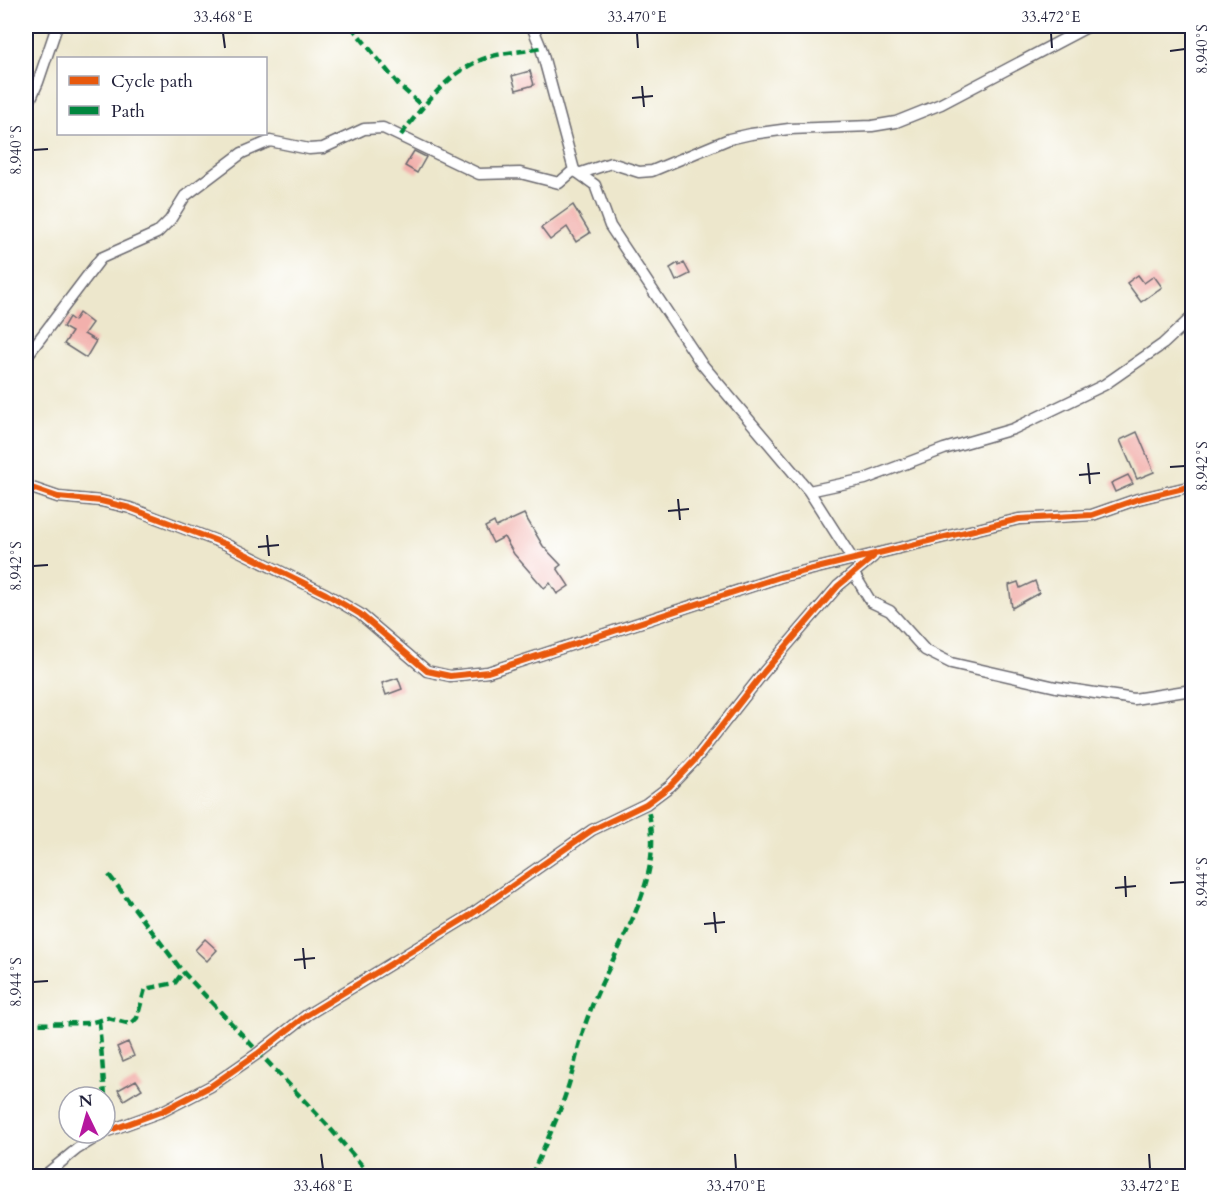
<svg xmlns="http://www.w3.org/2000/svg" width="1218" height="1202" font-family="Cardo,serif">
  <style>
    .building { fill: #f2b0ac }
    .lines { fill: none; stroke-linecap: round; stroke-linejoin: round }
    .minor-casing { stroke: #69676e; stroke-width: 13 }
    .minor { stroke: #fff; stroke-width: 10 }
    .quiet { stroke: #00873e; stroke-width: 4.5; stroke-dasharray: 9 4.5; stroke-linecap: butt }
    .cycleway-casing { stroke: #fff; stroke-width: 10 }
    .cycleway { stroke: #e8590c; stroke-width: 6 }
    .ticks { fill: none; stroke: #22223b; stroke-width: 2 }
    .neatline { fill: none; stroke: #22223b; stroke-width: 2 }
    .ticks-label { font-size: 15px; text-anchor: middle; fill: #22223b }
  </style>
  <rect width="100%" height="100%" fill="#fff"/>
  <filter id="ink" filterUnits="userSpaceOnUse"><feTurbulence type="fractalNoise" baseFrequency=".0167" numOctaves="2"/><feDisplacementMap in="SourceGraphic" scale="12" xChannelSelector="R" yChannelSelector="G"/><feConvolveMatrix kernelMatrix="1 2 1 2 8 2 1 2 1" color-interpolation-filters="sRGB"/></filter>
  <filter id="wash" filterUnits="userSpaceOnUse"><feTurbulence type="fractalNoise" baseFrequency=".008" numOctaves="4" result="noise"/><feDisplacementMap in="SourceGraphic" scale="24" xChannelSelector="R" yChannelSelector="G"/><feGaussianBlur stdDeviation="1.35" result="paint"/><feColorMatrix in="noise" values="0 0 0 0 0 0 0 0 0 0 0 0 0 0 0 0 0 1.4 0 .05"/><feComposite in="paint" operator="in"/></filter>
  <g filter="url(#wash)">
    <rect width="100%" height="100%" fill="#ede7cc"/>
    <g id="blocks">
      <path class="building" d="M530,71L534,85L516,90L512,76Z
        M414,151L426,157L417,173L405,166Z
        M573,205L590,233L576,242L567,227L550,240L541,228Z
        M678,263L679,266L684,263L690,274L676,281L670,268Z
        M1138,275L1144,283L1154,276L1162,287L1141,302L1127,283Z
        M79,313L92,323L84,334L96,341L86,358L64,344L72,332L63,327L69,317L74,321Z
        M1137,432L1154,472L1137,479L1120,440Z
        M1128,475L1133,484L1115,492L1111,483Z
        M524,514L543,546L561,565L557,568L569,586L557,594L550,583L544,588L514,554L504,537L493,543L485,527L494,522L496,527Z
        M1035,581L1039,593L1012,608L1009,585L1018,582L1020,588Z
        M398,678L402,689L386,695L382,683Z
        M205,939L217,950L207,961L195,950Z
        M128,1042L134,1056L123,1061L117,1047Z
        M136,1080L142,1089L124,1100L118,1090Z"/>
    </g>
  </g>
  <g filter="url(#ink)">
    <use href="#blocks" fill-opacity="0" stroke="#69676e" stroke-width="1.5"/>
    <g class="lines">
      <defs>
        <path id="minor" d="M532,26L541,48L574,170L595,185L610,226L701,363L809,491L853,560
          M26,109L38,82L57,26
          M581,173L611,163L639,172L652,171L729,139L751,134L789,129L872,126L896,122L941,104L1089,26
          M26,357L101,258L157,233L170,220L185,196L242,153L270,141L309,149L323,148L364,129L383,128L479,174L520,173L559,183L574,170
          M26,486L58,497L101,501L130,508L225,544L326,594L360,614L427,671L450,676L488,672L780,577L1019,519L1092,515L1138,499L1192,486
          M809,491L865,479L944,449L1013,429L1104,385L1163,344L1192,317
          M854,574L871,602L890,611L925,650L951,663L1056,687L1134,699L1192,690
          M105,1132L163,1111L211,1086L257,1054L307,1015L469,916L592,830L646,804L670,786L694,761L764,672L838,586L873,557
          M44,1176L77,1149L103,1133"/>
      </defs>
      <use href="#minor" class="minor-casing"/>
      <use href="#minor" class="minor"/>
      <path class="quiet" d="M351,26L399,85L423,107
        M401,135C423,106 450,70 486,58C503,52 523,52 541,48
        M109,875L183,972L328,1126L371,1176
        M99,1021L105,1097
        M26,1024L89,1023L108,1018L131,1024L137,1018L145,989L175,983L183,972
        M531,1176C543,1149 557,1121 566,1093C575,1067 579,1039 589,1014C612,948 671,878 646,804"/>
      <defs>
        <path id="cycleway" d="M26,486L58,497L101,501L130,508L225,544L326,594L360,614L427,671L450,676L488,672L780,577L1019,519L1092,515L1138,499L1192,486
          M105,1132L163,1111L211,1086L257,1054L307,1015L469,916L592,830L646,804L670,786L694,761L764,672L838,586L873,557"/>
      </defs>
      <use href="#cycleway" class="cycleway-casing"/>
      <use href="#cycleway" class="cycleway"/>
    </g>
  </g>
  <path class="ticks" d="M223,33L225,48M637,33L638,48M1051,33L1052,48M1170,51L1185,49M642,86L644,107M632,98L653,96M33,150L48,149M1088,463L1090,484M1170,467L1185,466M1079,475L1100,473M678,499L680,520M668,511L689,509M267,535L269,556M258,547L279,545M33,566L48,565M1125,876L1126,897M1170,883L1185,882M1115,888L1136,886M714,912L716,933M704,924L725,922M303,948L305,969M294,960L315,958M33,982L48,981M321,1154L323,1169M735,1154L736,1169M1149,1154L1150,1169"/>
  <rect width="1218" height="1202" fill="none" stroke="#fff" stroke-width="66"/>
  <rect x="57" y="57" width="210" height="78" fill="#ffffff" stroke="#a7a7b1" stroke-width="1.5"/>
  <rect x="69" y="76" width="30" height="9" fill="#e8590c" stroke="#a7a7b1" stroke-width="1.5"/>
  <text x="111" y="87" font-size="18" fill="#22223b">Cycle path</text>
  <rect x="69" y="106" width="30" height="9" fill="#00873e" stroke="#a7a7b1" stroke-width="1.5"/>
  <text x="111" y="117" font-size="18" fill="#22223b">Path</text>
  <g transform="translate(87 1115) rotate(355)"><circle r="28" fill="#ffffff" stroke="#a7a7b1" stroke-width="1.5"/>
  <path d="M0-4.5L10 22L0 15L-10 22Z" fill="#b5179e"/>
  <text y="-9" font-size="16" font-weight="bold" text-anchor="middle" fill="#22223b">N</text>
  </g>
  <rect x="33" y="33" width="1152" height="1136" class="neatline"/>
  <g class="ticks-label">
    <text x="223" y="22">33.468°E</text>
    <text x="637" y="22">33.470°E</text>
    <text x="1051" y="22">33.472°E</text>
    <text transform="translate(1202 49) rotate(-90)" y="5">8.940°S</text>
    <text transform="translate(16 150) rotate(-90)" y="5">8.940°S</text>
    <text transform="translate(1202 466) rotate(-90)" y="5">8.942°S</text>
    <text transform="translate(16 566) rotate(-90)" y="5">8.942°S</text>
    <text transform="translate(1202 882) rotate(-90)" y="5">8.944°S</text>
    <text transform="translate(16 982) rotate(-90)" y="5">8.944°S</text>
    <text x="323" y="1191">33.468°E</text>
    <text x="736" y="1191">33.470°E</text>
    <text x="1150" y="1191">33.472°E</text>
  </g>
</svg>
